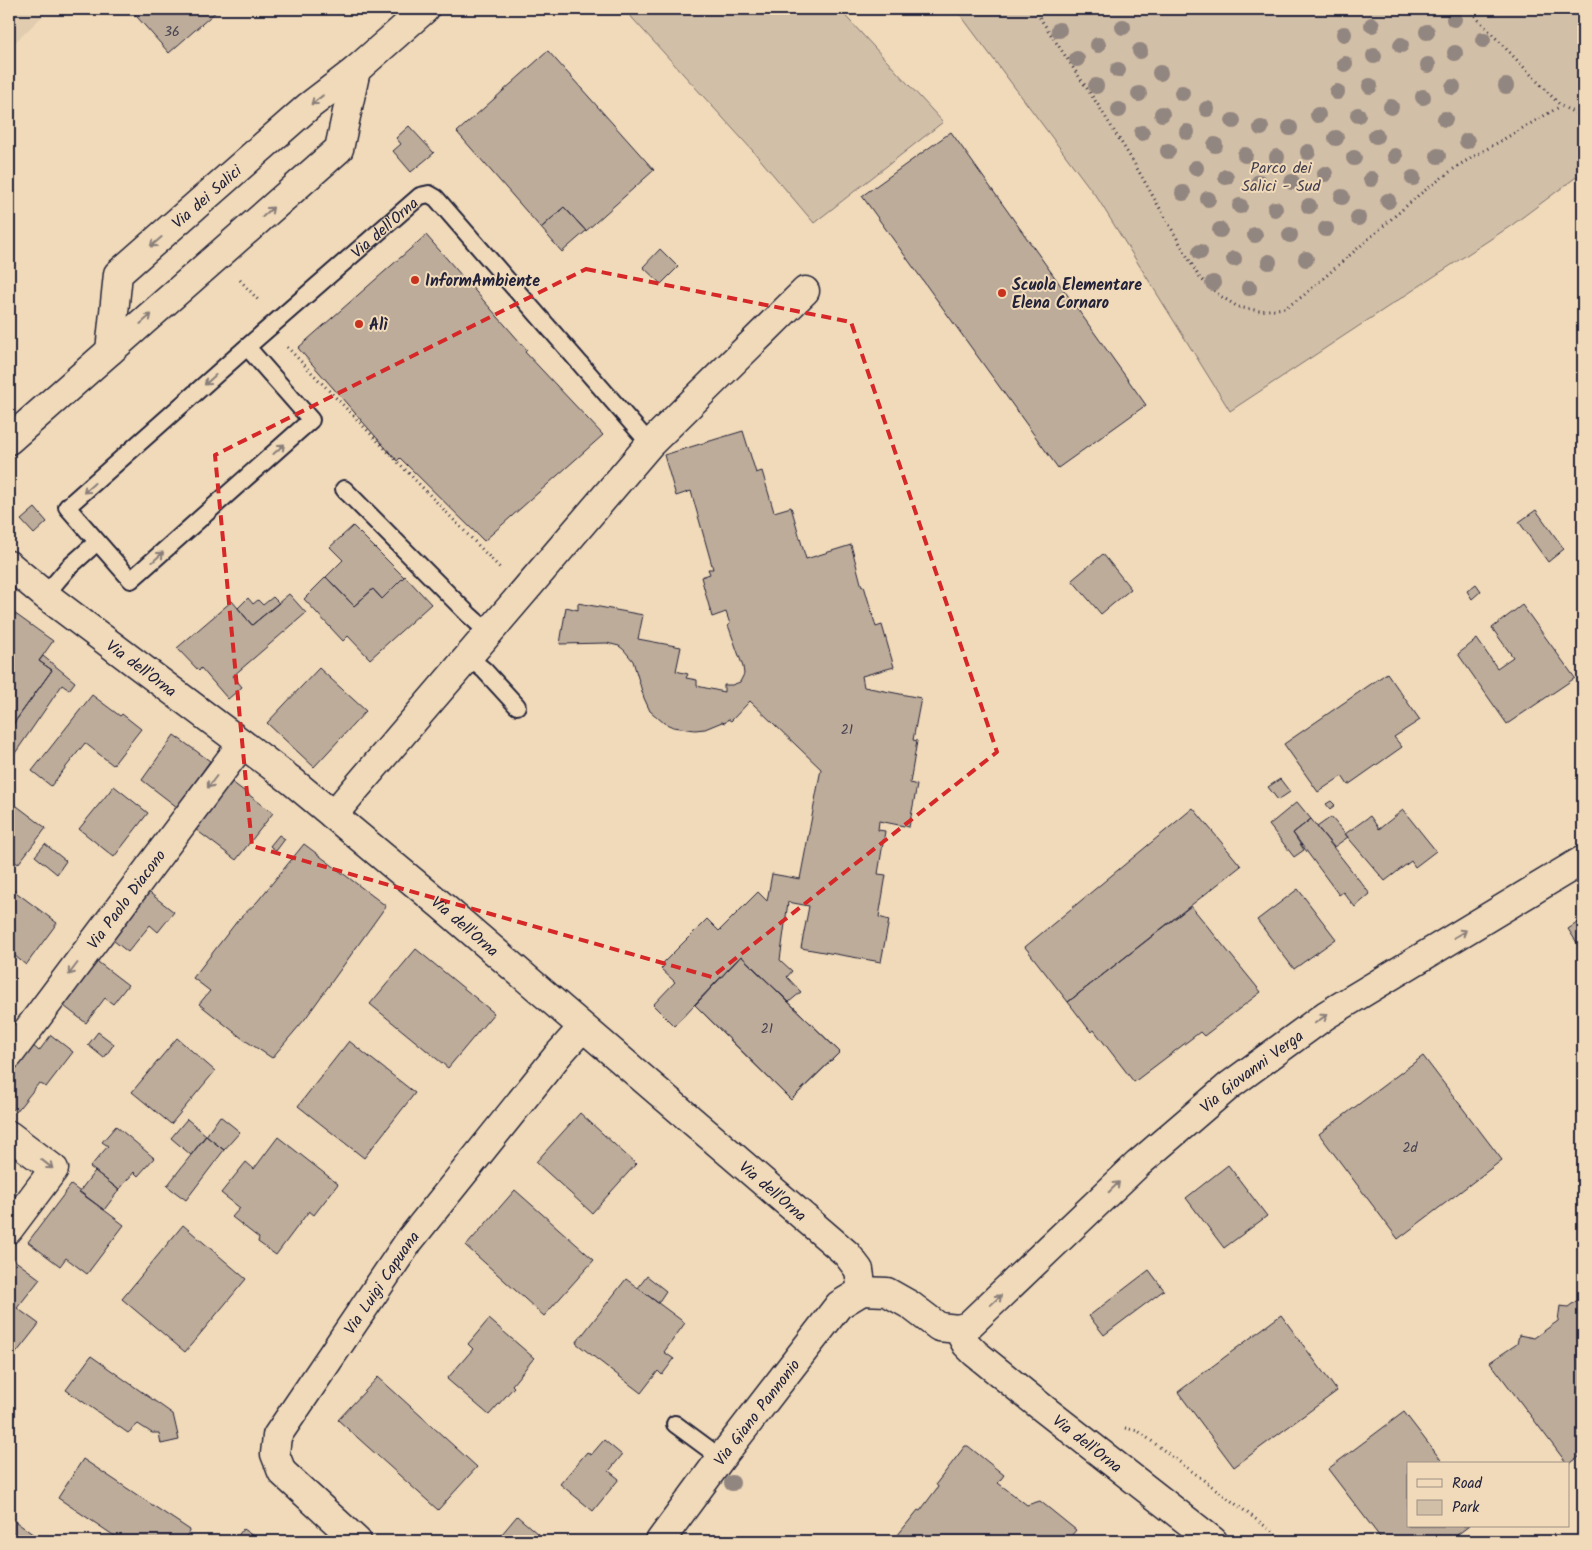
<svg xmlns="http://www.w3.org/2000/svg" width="1592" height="1550" font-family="Kalam,sans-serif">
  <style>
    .built { fill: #e1ccb0 }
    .green { fill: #d2bfa7; stroke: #7a7071 }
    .building { fill: #bdac9a; stroke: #22223b }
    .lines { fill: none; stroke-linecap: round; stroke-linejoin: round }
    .service-casing { stroke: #22223b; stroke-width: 20 }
    .minor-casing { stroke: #22223b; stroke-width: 31 }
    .path { stroke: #22223b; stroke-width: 3; stroke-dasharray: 1 4; stroke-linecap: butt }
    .service { stroke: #f0dab9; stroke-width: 16 }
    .minor { stroke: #f0dab9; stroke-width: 28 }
    .tree { fill: #928680 }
    .oneway { stroke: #897e7a }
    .marked { fill: none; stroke: #d62828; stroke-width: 4; stroke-dasharray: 10 6; stroke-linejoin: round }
    .poi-dot { fill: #c8321e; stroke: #f0dab9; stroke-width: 2 }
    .labels { text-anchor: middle; stroke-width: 4; stroke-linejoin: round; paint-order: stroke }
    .number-label { font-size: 14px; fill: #494453 }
    .park-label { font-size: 16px; fill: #454151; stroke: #f0dab9 }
    .street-label { font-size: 16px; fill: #22223b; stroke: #f0dab9 }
    .poi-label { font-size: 16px; font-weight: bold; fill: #22223b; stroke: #f0dab9; text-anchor: start }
  </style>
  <rect width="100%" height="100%" fill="#f0dab9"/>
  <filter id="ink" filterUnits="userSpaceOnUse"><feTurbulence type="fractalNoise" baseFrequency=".02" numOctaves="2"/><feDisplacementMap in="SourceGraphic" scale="10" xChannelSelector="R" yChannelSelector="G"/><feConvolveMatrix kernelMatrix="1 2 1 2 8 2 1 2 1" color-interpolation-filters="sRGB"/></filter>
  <g filter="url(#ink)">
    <path class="built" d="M9,9H50L9,48Z"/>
    <path class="green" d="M624,9H839L943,122L814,223L753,151Z
      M956,9H1575L1583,19V172L1512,225L1230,411L1098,199Z"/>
    <path class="building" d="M130,9H219L169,53Z
      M548,51L654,170L586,231L564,207L541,228L457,132Z
      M409,126L434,153L411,172L393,151L401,144L396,138Z
      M951,132L1146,405L1058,468L862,196Z
      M564,207L586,231L562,252L541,228Z
      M426,235L527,350L525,352L603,435L484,541L400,458L397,461L298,348Z
      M660,249L678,267L661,284L643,267Z
      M743,431L756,473L762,471L774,512L791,507L806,559L851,545L862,587L864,586L876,627L882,625L894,667L862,676L864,687L921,698L913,740L917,741L910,783L917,785L909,827L879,821L878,830L885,831L878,874L886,875L879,917L889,920L881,962L801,948L809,906L788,902L780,960L792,971L787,977L801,992L789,1002L741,956L674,1026L653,1005L675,982L661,969L665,965L663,963L707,919L719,931L758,892L767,901L772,874L800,879L821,769L750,701L731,721L728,719L725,723L722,722L705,729L695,730L673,727L664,723L650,711L644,698L633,661L624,650L619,646L607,643L560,644L566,607L578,610V603L643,615L638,639L681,647L676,671L688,674L686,678L697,680V686L724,692V685H732L740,682L744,674L743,667L728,625L730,624L726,612L712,617L701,577L710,574L708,569H713L691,491L676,496L664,455Z
      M35,508L47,522L34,534L21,520Z
      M1536,510L1564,549L1548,562L1519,522Z
      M353,526L404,577L382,599L373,589L354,606L326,577L343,560L330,547Z
      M1103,554L1131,589L1101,614L1072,580Z
      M405,576L431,604L370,659L348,636L343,641L304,599L326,577L354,606L373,589L382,599Z
      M1476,584L1481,591L1472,599L1467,591Z
      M289,594L306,613L233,676L242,687L228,699L201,668L199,671L177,648L232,601L252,625Z
      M273,597L279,603L252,625L238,608L248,598L253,604L258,600L263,605Z
      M1522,605L1575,678L1507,724L1458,654L1477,639L1497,668L1513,657L1492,628Z
      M14,613L53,641L39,661L52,670L9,730V621Z
      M43,656L75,682L69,690L62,685L9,762V730L52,670L39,661Z
      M319,668L366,711L314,767L267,723Z
      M1387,673L1420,720L1394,737L1402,747L1348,785L1342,776L1318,792L1284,744Z
      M92,695L120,716L122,714L141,729L113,765L85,743L51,786L32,771Z
      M174,735L210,761L177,807L142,780Z
      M1280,779L1290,792L1278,800L1268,787Z
      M232,782L273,813L236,860L195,829Z
      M114,786L148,813L114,857L79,829Z
      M9,800L46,828L18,864L9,857Z
      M1331,801L1335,805L1330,809L1326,804Z
      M1297,802L1311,819L1293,833L1304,850L1294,857L1269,825Z
      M1193,808L1241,866L1068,1002L1025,947Z
      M1403,810L1436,851L1415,867L1411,861L1385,881L1345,834L1370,816L1379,829Z
      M1331,817L1348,837L1334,847L1317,827Z
      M1311,819L1370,894L1355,907L1343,892L1339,895L1293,833Z
      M279,835L285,839L276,851L270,846Z
      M45,844L66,861L57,874L35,856Z
      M304,844L386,906L305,1019L272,1058L243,1039L199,1004L210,991L193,978L238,920L257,902Z
      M9,887L57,923L26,965L9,951Z
      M1298,889L1336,939L1294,969L1257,920Z
      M146,890L174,912L158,932L150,925L128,952L109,937Z
      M1191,906L1261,992L1204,1036L1200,1032L1134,1082L1094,1030L1091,1032L1068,1002Z
      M1583,919V952L1568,929Z
      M416,949L494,1013L448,1068L370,1004Z
      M741,956L840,1052L791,1100L695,1005Z
      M741,956L840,1052L791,1100L695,1005Z
      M94,959L128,985L113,1004L105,998L86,1023L60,1003Z
      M98,1032L114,1044L104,1058L88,1045Z
      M51,1035L73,1052L46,1087L39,1083L16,1112L9,1106V1073L31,1044L39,1051Z
      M177,1038L215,1071L171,1124L132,1092Z
      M349,1041L415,1093L364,1158L298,1106Z
      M1423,1056L1502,1160L1398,1239L1319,1134Z
      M580,1113L636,1164L592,1213L536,1162Z
      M220,1116L240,1132L224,1150L206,1136Z
      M187,1119L206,1135L191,1155L171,1138Z
      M116,1126L154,1158L138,1176L134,1172L119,1190L90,1167L108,1146L102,1142Z
      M206,1136L224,1150L186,1200L167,1186Z
      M278,1137L338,1184L314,1215L309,1211L276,1255L258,1242L259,1238L232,1217L240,1208L221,1193L246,1162L254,1169Z
      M1228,1165L1267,1216L1224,1248L1186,1198Z
      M95,1171L119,1190L104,1210L79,1192Z
      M71,1185L124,1225L87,1274L66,1258L60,1266L28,1242Z
      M515,1190L594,1260L544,1316L466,1246Z
      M183,1225L246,1279L185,1352L122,1299Z
      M10,1257L40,1279L17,1308L39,1324L10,1361L9,1360V1259Z
      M1149,1270L1164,1290L1104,1335L1089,1316Z
      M647,1276L666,1291L658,1303L638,1288Z
      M626,1279L685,1323L664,1352L674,1359L662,1375L658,1371L641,1393L576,1343Z
      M1583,1296V1454L1568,1465L1490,1362L1517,1344L1519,1335L1534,1338L1558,1321L1560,1306L1568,1307Z
      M1281,1315L1337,1391L1234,1467L1178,1392Z
      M489,1319L534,1358L512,1385L514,1387L489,1415L447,1379L473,1349L468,1344Z
      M91,1356L173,1414L179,1440L161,1444L159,1433H152L138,1424L128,1433L66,1390Z
      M378,1377L477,1467L438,1510L338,1420Z
      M1404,1412L1444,1464H1408V1526H1469L1449,1541H1383L1328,1469Z
      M604,1440L622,1455L609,1471L619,1479L593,1511L560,1484L587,1452L591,1455Z
      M965,1446H968L1004,1475L998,1483L1027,1505L1040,1501L1076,1530L1067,1541H893L918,1510L920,1511L938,1487L936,1484Z
      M83,1459L190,1530L183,1541H122L58,1498Z
      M517,1516L545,1540L544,1541H496Z
      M9,1517L34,1535L30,1541H9Z
      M243,1529L259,1540L260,1541H234Z
      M732,1534L745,1541H727Z"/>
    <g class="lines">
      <defs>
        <g id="service">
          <path id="s1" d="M247,347L67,507L131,580L311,420L247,347L420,196L429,194L436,198L650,444"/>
          <path d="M344,489L469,615L488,632"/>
          <path d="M45,595L68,568L97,542"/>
          <path d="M468,657L484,670L517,706"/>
          <path d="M675,1424L721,1458"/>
        </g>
        <g id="minor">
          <path id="s2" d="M110,351L118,274L309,106L356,70L425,9"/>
          <path d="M9,440L339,149L356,70"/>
          <path id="s3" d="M9,565L45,595L292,781L333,815L441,905L847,1254L859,1270L862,1291"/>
          <path d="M333,815L650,444L805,291"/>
          <path id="s4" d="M9,1055L242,744"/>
          <path d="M9,1135L54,1169L9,1229"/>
          <path id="s5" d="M862,1291L887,1292L910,1305L939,1327L958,1329L966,1344L975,1353L1044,1409L1213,1541"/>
          <path id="s6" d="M958,1329L968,1326L1138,1164L1230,1085L1326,1015L1583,860"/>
          <path id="s7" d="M357,1541L282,1472L275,1454L277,1436L409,1241L558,1055L582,1028"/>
          <path id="s8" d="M660,1541L721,1458L839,1305L862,1291"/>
        </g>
      </defs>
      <use href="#service" class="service-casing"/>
      <use href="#minor" class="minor-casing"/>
      <path class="path" d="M1034,9L1098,105L1134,163L1199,277L1219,295L1238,307L1260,311L1285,308L1303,296L1420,194L1459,165L1561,106
        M1468,9L1561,106L1583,117
        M240,280L259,301
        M287,347L501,569
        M1125,1428L1138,1431L1285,1541"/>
      <use href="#service" class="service"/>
      <use href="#minor" class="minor"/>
    </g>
    <g class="tree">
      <circle cx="1454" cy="19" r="8"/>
      <circle cx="1372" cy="25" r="8"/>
      <circle cx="1123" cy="27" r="8"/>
      <circle cx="1059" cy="30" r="8"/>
      <circle cx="1427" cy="32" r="8"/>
      <circle cx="1344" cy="34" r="8"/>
      <circle cx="1483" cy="40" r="8"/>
      <circle cx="1098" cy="45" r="8"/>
      <circle cx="1401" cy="45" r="8"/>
      <circle cx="1140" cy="51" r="8"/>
      <circle cx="1455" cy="53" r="8"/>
      <circle cx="1374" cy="56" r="8"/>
      <circle cx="1077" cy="59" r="8"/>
      <circle cx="1345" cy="64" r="8"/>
      <circle cx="1428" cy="65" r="8"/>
      <circle cx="1118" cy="70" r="8"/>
      <circle cx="1160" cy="73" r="8"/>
      <circle cx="1096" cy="86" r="8"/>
      <circle cx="1370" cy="86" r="8"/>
      <circle cx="1506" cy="86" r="8"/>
      <circle cx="1453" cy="87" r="8"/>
      <circle cx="1337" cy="92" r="8"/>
      <circle cx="1182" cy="93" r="8"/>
      <circle cx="1139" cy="94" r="8"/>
      <circle cx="1423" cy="97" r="8"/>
      <circle cx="1391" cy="107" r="8"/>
      <circle cx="1207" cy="109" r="8"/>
      <circle cx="1119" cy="110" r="8"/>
      <circle cx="1162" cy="114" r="8"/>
      <circle cx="1318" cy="115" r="8"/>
      <circle cx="1358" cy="115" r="8"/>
      <circle cx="1445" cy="119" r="8"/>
      <circle cx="1233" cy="121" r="8"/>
      <circle cx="1261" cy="128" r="8"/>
      <circle cx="1290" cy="128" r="8"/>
      <circle cx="1187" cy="132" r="8"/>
      <circle cx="1142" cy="133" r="8"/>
      <circle cx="1376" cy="136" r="8"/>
      <circle cx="1336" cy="138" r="8"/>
      <circle cx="1467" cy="141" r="8"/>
      <circle cx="1215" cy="145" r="8"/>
      <circle cx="1168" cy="151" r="8"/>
      <circle cx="1308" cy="152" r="8"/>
      <circle cx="1245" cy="155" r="8"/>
      <circle cx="1395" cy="156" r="8"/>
      <circle cx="1438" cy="156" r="8"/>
      <circle cx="1277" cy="157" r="8"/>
      <circle cx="1354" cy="158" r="8"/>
      <circle cx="1196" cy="168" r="8"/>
      <circle cx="1325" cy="174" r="8"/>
      <circle cx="1226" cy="177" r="8"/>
      <circle cx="1413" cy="178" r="8"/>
      <circle cx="1371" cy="179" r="8"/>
      <circle cx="1259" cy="182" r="8"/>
      <circle cx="1292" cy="182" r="8"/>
      <circle cx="1183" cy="193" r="8"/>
      <circle cx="1342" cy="197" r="8"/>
      <circle cx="1208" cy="199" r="8"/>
      <circle cx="1388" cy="201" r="8"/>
      <circle cx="1240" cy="206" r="8"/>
      <circle cx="1309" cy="206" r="8"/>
      <circle cx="1275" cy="209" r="8"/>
      <circle cx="1358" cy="218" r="8"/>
      <circle cx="1326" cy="229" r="8"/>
      <circle cx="1220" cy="230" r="8"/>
      <circle cx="1255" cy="235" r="8"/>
      <circle cx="1290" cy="235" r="8"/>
      <circle cx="1200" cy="252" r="8"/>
      <circle cx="1234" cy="259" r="8"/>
      <circle cx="1306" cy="259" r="8"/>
      <circle cx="1269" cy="262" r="8"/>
      <circle cx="1213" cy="283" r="8"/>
      <circle cx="1249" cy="288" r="8"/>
      <circle cx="732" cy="1483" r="8"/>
    </g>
    <defs><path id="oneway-shaft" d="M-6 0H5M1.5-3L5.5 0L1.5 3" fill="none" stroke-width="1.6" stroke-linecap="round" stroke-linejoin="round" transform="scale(1.25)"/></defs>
    <g class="oneway">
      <use href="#oneway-shaft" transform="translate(317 100) rotate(142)"/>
      <use href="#oneway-shaft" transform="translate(268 212) rotate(-42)"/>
      <use href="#oneway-shaft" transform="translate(156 242) rotate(139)"/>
      <use href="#oneway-shaft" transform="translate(146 319) rotate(-41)"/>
      <use href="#oneway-shaft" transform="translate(210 380) rotate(138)"/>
      <use href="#oneway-shaft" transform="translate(279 449) rotate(-42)"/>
      <use href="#oneway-shaft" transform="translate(89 488) rotate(138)"/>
      <use href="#oneway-shaft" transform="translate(158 557) rotate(-42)"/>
      <use href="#oneway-shaft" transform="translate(212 782) rotate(127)"/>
      <use href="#oneway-shaft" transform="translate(1460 934) rotate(-31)"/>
      <use href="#oneway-shaft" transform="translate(73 969) rotate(127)"/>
      <use href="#oneway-shaft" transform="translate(1321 1019) rotate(-35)"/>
      <use href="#oneway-shaft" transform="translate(47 1164) rotate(38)"/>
      <use href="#oneway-shaft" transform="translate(1114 1187) rotate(-44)"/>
      <use href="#oneway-shaft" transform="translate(996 1300) rotate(-43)"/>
    </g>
  </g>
  <path class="marked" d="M586,269L851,322L997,752L712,977L252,846L215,455Z"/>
  <g class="poi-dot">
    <circle cx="415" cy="280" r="5"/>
    <circle cx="1002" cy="293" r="5"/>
    <circle cx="359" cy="324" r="5"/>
  </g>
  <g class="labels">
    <g class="number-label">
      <text x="172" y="36">36</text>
      <text x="847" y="734">21</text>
      <text x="767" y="1033">21</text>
      <text x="1410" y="1152">2d</text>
    </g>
    <g class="park-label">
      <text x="1281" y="173">Parco dei<tspan x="1281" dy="18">Salici - Sud</tspan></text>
    </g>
    <g class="street-label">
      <text dy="6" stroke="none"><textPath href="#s2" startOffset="195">Via dei Salici</textPath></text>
      <text dy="6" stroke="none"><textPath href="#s1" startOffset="858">Via dell'Orna</textPath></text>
      <text dy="6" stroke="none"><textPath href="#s3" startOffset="168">Via dell'Orna</textPath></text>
      <text dy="6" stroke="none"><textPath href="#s4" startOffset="195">Via Paolo Diacono</textPath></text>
      <text dy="6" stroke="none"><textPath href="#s3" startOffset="582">Via dell'Orna</textPath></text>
      <text dy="6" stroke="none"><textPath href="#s6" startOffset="392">Via Giovanni Verga</textPath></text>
      <text dy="6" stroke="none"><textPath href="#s3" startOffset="988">Via dell'Orna</textPath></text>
      <text dy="6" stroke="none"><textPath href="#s7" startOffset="325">Via Luigi Capuana</textPath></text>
      <text dy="6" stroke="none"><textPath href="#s8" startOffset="161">Via Giano Pannonio</textPath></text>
      <text dy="6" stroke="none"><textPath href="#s5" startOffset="281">Via dell'Orna</textPath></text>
    </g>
    <g class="poi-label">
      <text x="425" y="286">InformAmbiente</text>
      <text x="1012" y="290">Scuola Elementare<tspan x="1012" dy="18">Elena Cornaro</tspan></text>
      <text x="369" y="330">Alì</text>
    </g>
  </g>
  <rect width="1592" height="1550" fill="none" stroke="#f0dab9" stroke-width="30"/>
  <rect x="15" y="15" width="1562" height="1520" fill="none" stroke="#22223b" stroke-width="2" filter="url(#ink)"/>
  <rect x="1407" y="1462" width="162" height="65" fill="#f0dab9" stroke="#9e9087"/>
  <rect x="1417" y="1479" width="25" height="8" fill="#f0dab9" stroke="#9e9087"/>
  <text x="1452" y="1488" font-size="15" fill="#22223b">Road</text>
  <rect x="1417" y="1500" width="25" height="15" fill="#d2bfa7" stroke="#9e9087"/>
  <text x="1452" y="1512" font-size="15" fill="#22223b">Park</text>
</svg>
